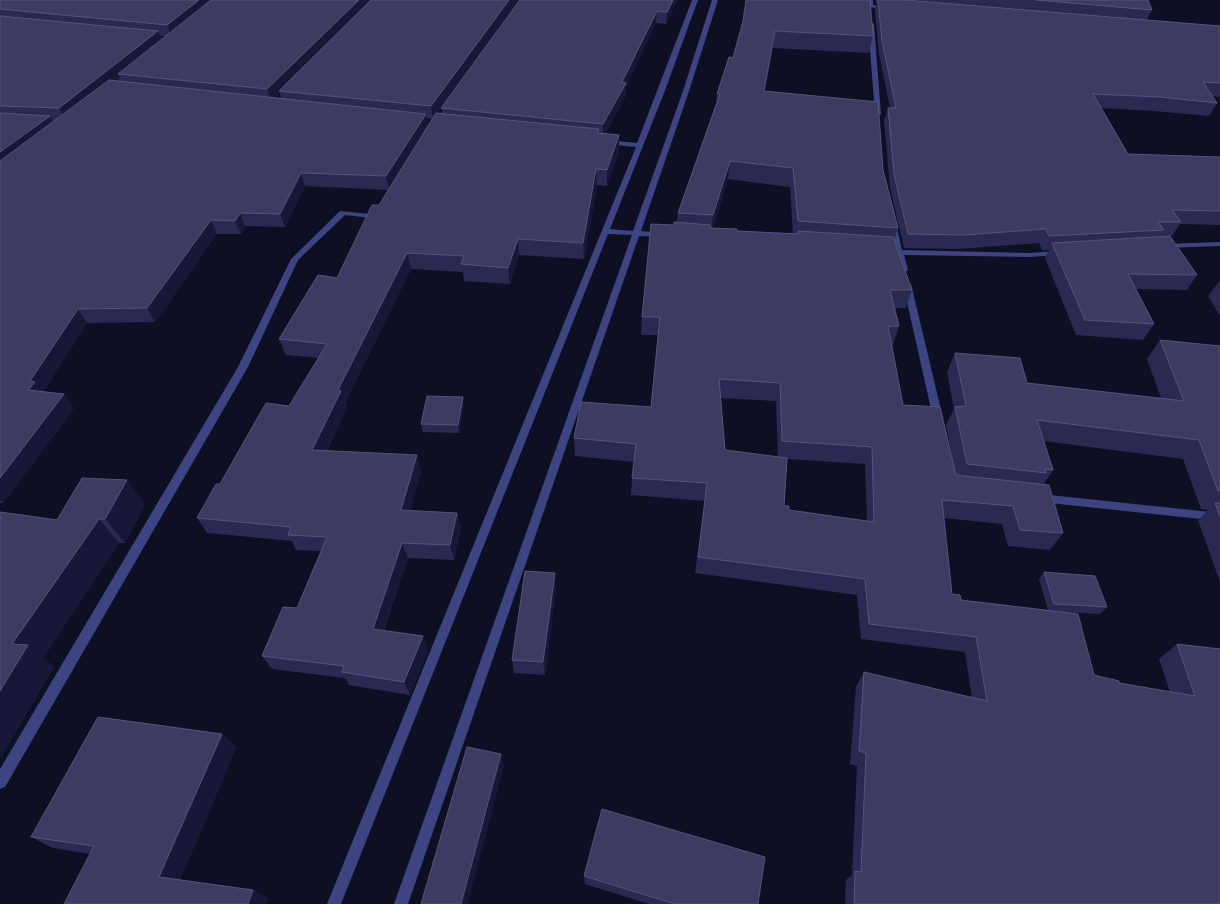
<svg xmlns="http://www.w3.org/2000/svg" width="1220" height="904" font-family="'Exo 2',sans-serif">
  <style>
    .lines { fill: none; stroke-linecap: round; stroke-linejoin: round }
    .minor { fill: #3c4581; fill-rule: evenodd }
    .wall { fill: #2a2951; fill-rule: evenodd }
    .shaded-wall { fill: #171737 }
    .building { fill: #3c3c63; stroke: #54547c; fill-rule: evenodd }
  </style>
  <rect width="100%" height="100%" fill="#0f0f24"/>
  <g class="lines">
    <path class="minor" d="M692,0H698L664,93L610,229L633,231L682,94L712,0H718L688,94L641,231L662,233L666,235L662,237L639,236L408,904H394L632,235L608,234L341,904H327L636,147L607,144L604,142L607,140L637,143Z
      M867,0H873V5L891,7L888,9L868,7Z
      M871,22L874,24L881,114L878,116L875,114L868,24Z
      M340,211L379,215L383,217L379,219L345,215L298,260L248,367L5,787L0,789V769L238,367L291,259Z
      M889,221H892L896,223L902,250L1029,253L1059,251L1063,253L1059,255L1029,257L904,255L908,270L904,273L900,270L896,254L890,251L894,249L888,223Z
      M1220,242V246L1163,248L1159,246L1163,244Z
      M907,281L911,284L943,418L938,422L933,418L903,284Z
      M1040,494L1220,513V521L1040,502L1036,501L1035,498L1036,495Z"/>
  </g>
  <path class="wall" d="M0,0H519L450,96L677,0L666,24L656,23L626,87V95L605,134L619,151L607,186L597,185L584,259L519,255L510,284L464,281L463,272L411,269L345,403L347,407L327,450L421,471L410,511L457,513L461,528L454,560L408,558L384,630L428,650L410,695L349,685L345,678L272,669L262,656L297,608L321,551L296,550L292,541L207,533L197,518L220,484L289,406L318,358L286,355L279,339L337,278L379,205L388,190L305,186L285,227L245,226L241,234H217L155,322L87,323L43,392L74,408L3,503H0ZM160,36H165L162,39ZM280,93L281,98H276ZM441,108L442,113H438ZM427,118L432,119L429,125Z
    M876,0H1148L1152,10L1147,20L1220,26V97L1212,96L1217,103L1209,116L1154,111L1101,108L1128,154L1220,157V225L1180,224L1172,236H1160L1159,237L1197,275L1187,290L1136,289L1154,324L1143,340L1076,335L1045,258L1049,250H1042L1039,243L958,249L904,248L890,188L884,121L888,108H890L879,54L875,10L877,3H875Z
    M743,21L873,36L869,53L773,48L764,91L883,170L898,228L894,240L912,290L906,308H895L899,326L893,345H892L903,405L956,475L946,425L954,409L947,372L955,353L1027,383L1161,398L1147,359L1160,340L1220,346V582L1198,520L1208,510L1201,509L1183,459L1043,441L1053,470L1043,485L1063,533L1050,550L1008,546L1002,524L944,518L952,594L961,600L1048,610L1039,579L1044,572L1107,607L1100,614L1062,612L1094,675L1119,683L1170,692L1159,659L1177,644L1220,649V904H845L846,880L852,875L857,766L850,764L856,687L864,672L972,698L965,652L861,639L857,595L695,573L705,501L631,495L632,478L634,462L575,456L574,438L651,407L658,335H641L642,317L674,225L677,222L678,213L716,104L717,94L733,58ZM728,179L790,187L793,234L737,231L713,228ZM720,398L776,401L778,457L725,450ZM787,459L865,464L867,521L789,510L784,506Z
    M1220,280V316L1208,296Z
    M464,405L459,433L423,432L421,424Z
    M145,504L125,543H119L43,658L54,667L0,759V513L57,520Z
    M556,587L545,675L514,673L512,660Z
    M98,717L222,734L236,748L180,880L253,890L268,899L266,904H64L90,854L53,848L31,837Z
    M584,876L758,904H649L585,884Z"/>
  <path class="shaded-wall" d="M199,0H218L171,37L167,25Z
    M359,0H373L279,91L280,93L271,102L267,89Z
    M509,0H519L433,119L431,106Z
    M673,0H677L666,24L667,12Z
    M657,11L656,23L626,87V95L603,138V124L622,82Z
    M158,31L163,43L118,74L120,78L66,121L59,108Z
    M775,31L773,48L761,108L764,91Z
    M426,114L429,127L389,190L386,176Z
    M50,116L58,129L0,172V152Z
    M619,135V151L607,186V170Z
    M730,161L728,179L711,234L713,215Z
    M596,169L597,185L584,259L583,243Z
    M301,173L305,186L285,227L280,214Z
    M240,213L245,226L241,234L235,221Z
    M211,220L217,234L155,322L147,308Z
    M518,239L519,255L510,284L508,268Z
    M407,253L411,269L345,403L347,407L319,465L312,450L338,390Z
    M78,309L87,323L43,392L28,390L30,381Z
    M64,394L74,408L3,503L0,500V478Z
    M463,397L464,405L459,433L458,425Z
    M417,455L421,471L406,526L401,510Z
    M127,480L145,504L125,543L105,519Z
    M457,513L461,528L454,560L450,545Z
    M99,519L119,543L43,658L54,667L0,759V691L12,644Z
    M402,543L408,558L379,643L373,629Z
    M555,573L556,587L545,675L543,662Z
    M423,636L428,650L410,695L404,682Z
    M222,734L236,748L177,887L159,877Z
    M501,754L504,765L468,904H461Z
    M253,890L268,899L266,904H248Z"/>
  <path class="building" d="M0,0H199L167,25L0,9Z
    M211,0H359L267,89L118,74Z
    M371,0H509L431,106L279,91Z
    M520,0H673L667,12L657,11L622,82L626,83L603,124L441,108Z
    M746,0H870L873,36L775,31L764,91L878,102L883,170L898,228L798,221L793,168L730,161L713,215L678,213L720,94H717L729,57L733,58L743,21Z
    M878,0H904L1220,26V83L1203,82L1217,103L1161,97L1093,94L1128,154L1220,157V211L1172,210L1181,222H1158L1164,230L1049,236L1046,229L963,235L908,234L894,174L888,108H896L882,41Z
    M1036,0H1148L1152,10Z
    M0,16L158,31L59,108L0,106Z
    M109,80L426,114L386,176L301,173L280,214L240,213L235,221L211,220L147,308L78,309L30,381L35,382L28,390L64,394L0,478V161Z
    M0,113L50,116L0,152Z
    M436,113L599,129L597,133L619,135L607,170L596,169L583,243L518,239L508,268L461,264L464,256L407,253L338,390L341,391L312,450L417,455L401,510L457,513L450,545L402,543L373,629L423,636L404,682L342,672L344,666L262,656L283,607L297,608L327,537L288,535L291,527L197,518L216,484H220L266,403L289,406L327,344L279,339L318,275L337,278L372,205H379Z
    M674,222L710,225V228L737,229V231L799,234L798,231L893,237L912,290H890L899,326H888L903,405L940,407L956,475L1049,485L1063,533L1020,530L1013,506L942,500L952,594L960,595L961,600L1078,614L1094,675L1119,681V683L1195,696L1177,644L1220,649V904H854L855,871L861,872L866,753L859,751L864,672L987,701L976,637L869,624L865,579L698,557L707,483L632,478L636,444L574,438L581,402L651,407L660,317H642L651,224L674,225ZM719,379L780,383L782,441L872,447L874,522L789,510V506H784L787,458L725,450Z
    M1170,236L1197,275L1128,274L1154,324L1085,320L1052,243Z
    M1160,340L1220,346V491H1218L1199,440L1037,420L1053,470L1045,469L1046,473L967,464L955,407L966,406L955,353L1020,358L1027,383L1184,401Z
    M427,396L463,397L458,425L421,424Z
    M82,478L127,480L105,519H99L12,644L28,645L0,691V512L57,520Z
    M1215,503H1220V516Z
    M525,571L555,573L543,662L512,660Z
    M1044,572L1095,576L1107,607L1054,604Z
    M98,717L222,734L159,877L253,890L248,904H64L94,846L31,837Z
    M467,747L501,754L461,904H421Z
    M602,809L765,857L758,904H675L584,876Z"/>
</svg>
